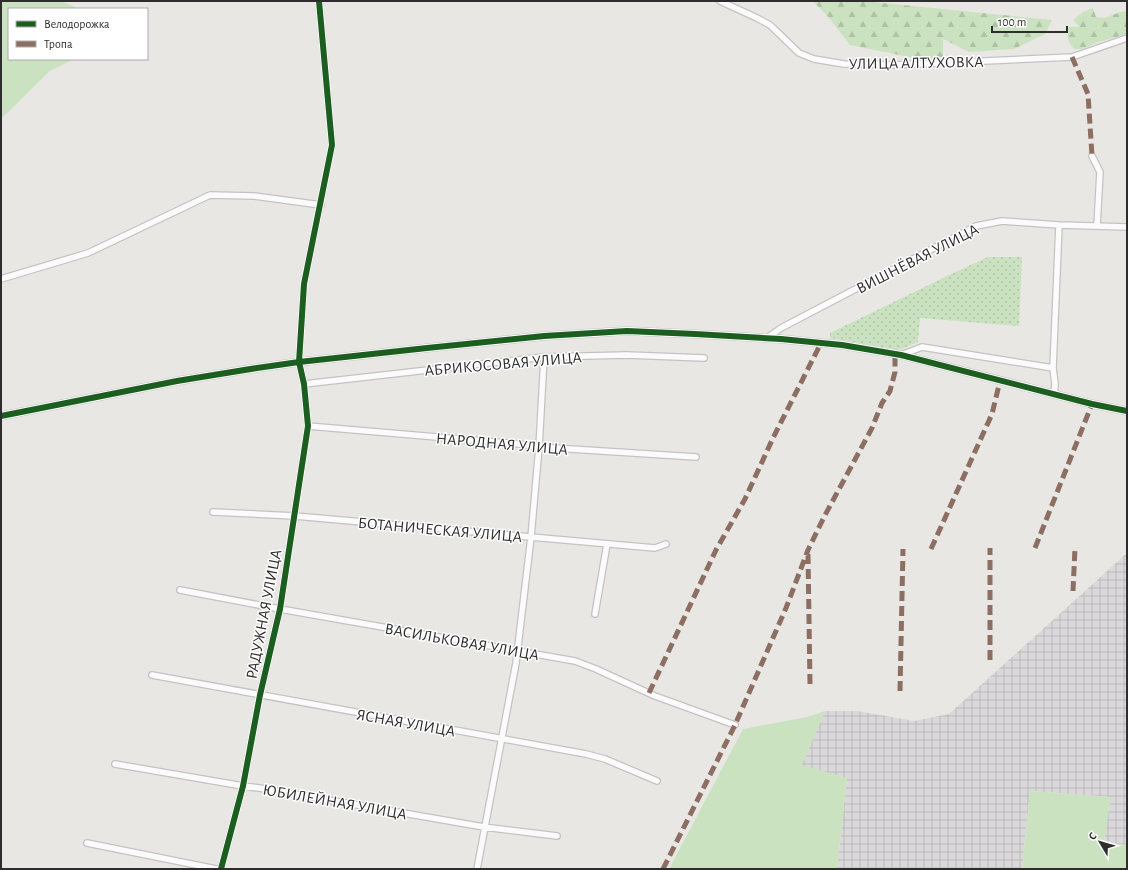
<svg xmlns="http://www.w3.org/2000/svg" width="1128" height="870" font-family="'Alegreya Sans',sans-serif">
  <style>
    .industrial { fill: url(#industrial-grid) }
    .grass { fill: #cbe2c1 }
    .forest { fill: url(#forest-firs) }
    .garden { fill: url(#garden-dots) }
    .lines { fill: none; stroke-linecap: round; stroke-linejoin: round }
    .minor-casing { stroke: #c4c3c3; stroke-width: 8 }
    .tertiary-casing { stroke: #c4c3c3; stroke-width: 9 }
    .minor { stroke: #fcfbfb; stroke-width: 5.5 }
    .tertiary { stroke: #fcfbfb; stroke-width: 7 }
    .quiet { stroke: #8d6e63; stroke-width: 5; stroke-dasharray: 10 5; stroke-linecap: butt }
    .cycleway-casing { stroke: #fff; stroke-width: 8 }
    .cycleway { stroke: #1b5e20; stroke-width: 6 }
    .labels { text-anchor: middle; stroke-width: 3; stroke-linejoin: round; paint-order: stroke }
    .street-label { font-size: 16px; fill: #2d2d2d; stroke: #fff }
  </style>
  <defs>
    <pattern id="industrial-grid" width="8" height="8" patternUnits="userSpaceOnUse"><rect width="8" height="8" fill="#dad8da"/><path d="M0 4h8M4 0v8" fill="none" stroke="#bbbabb"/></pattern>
    <pattern id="forest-firs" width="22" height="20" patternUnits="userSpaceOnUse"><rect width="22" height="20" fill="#cbe2c1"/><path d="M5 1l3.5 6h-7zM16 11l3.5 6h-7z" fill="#afc2a6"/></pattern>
    <pattern id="garden-dots" width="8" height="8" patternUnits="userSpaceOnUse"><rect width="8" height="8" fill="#cbe2c1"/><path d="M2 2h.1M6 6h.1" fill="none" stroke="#afc2a6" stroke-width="1.8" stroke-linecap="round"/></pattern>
  </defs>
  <rect width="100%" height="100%" fill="#e9e7e4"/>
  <path class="industrial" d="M1127,553V845L1104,842L1110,797L1030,791L1022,869H837L847,778L801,766L825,711H857L914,721L949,714Z"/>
  <path class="grass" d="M1,1H61L80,9H9V59H74L50,71L1,119Z
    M825,711L802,765L847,778L837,869H669L743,729L807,717Z
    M1030,791L1111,797L1104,842L1127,845V869H1022Z"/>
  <path class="forest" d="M813,1H863L1052,20L1045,34L1014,49L969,52L943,39V57L919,59L850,45L830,19Z
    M1093,8L1096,17L1105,18L1120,12L1127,11V34L1098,42L1082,49H1074C1067,40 1067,38 1069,27H1080L1073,20L1083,12Z"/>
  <path class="garden" d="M988,257H1022L1019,326L920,318L918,342L899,350L830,338V333L947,276Z"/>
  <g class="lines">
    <defs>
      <path id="minor" d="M720,1L757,18L770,25L799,53L814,59L844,64L894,65L1072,57L1127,38
        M1092,156L1100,172L1097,226
        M1,279L88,253L210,195L254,196L321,205
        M767,338L781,328L976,226L1002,221L1059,225L1127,227
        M901,355L922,347L1053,368
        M304,384L544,357L627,355L704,358
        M1054,395L1055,384L1053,368L1059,225
        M308,426L519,444L539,447L696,457
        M213,512L295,516L655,548L666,544
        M180,590L280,609L575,661L596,669L655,696L735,725
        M595,614L607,544
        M152,675L586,754L605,759L657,781
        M115,764L243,786L259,788L484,827L557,836
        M87,843L216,869
        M221,869L243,786L260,695L280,609L308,426L304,384L299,362L304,284L332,145L319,1
        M477,869L516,663L531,537L539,447L544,357"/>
      <path id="tertiary" d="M1,416L177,381L257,368L299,362L427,348L544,336L627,331L695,334L781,339L842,345L901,355L1092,404L1127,411"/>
    </defs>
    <use href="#minor" class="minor-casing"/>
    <use href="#tertiary" class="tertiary-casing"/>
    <use href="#minor" class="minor"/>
    <use href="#tertiary" class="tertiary"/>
    <path class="quiet" d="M1072,57L1088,94L1092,156
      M1035,548L1092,404
      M931,549L992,414L1000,381
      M808,554L810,684
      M1073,591L1075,548
      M990,660V548
      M900,691L903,549
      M649,693L716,550L745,499L773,438L821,343
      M663,869L735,725L786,608L808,550L824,517L872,428L882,403L890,391L895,372V354"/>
    <defs>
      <path id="cycleway" d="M1,416L177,381L257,368L299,362L427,348L544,336L627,331L695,334L781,339L842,345L901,355L1092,404L1127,411
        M221,869L243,786L260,695L280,609L308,426L304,384L299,362L304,284L332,145L319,1"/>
    </defs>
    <use href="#cycleway" class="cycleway-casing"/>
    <use href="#cycleway" class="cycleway"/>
  </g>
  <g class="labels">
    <g class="street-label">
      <text transform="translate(916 62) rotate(-1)" y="6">УЛИЦА АЛТУХОВКА</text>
      <text transform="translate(917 258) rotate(-27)" y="6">ВИШНЁВАЯ УЛИЦА</text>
      <text transform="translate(503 363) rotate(-5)" y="6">АБРИКОСОВАЯ УЛИЦА</text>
      <text transform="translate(502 443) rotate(5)" y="6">НАРОДНАЯ УЛИЦА</text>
      <text transform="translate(440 529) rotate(5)" y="6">БОТАНИЧЕСКАЯ УЛИЦА</text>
      <text transform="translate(263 614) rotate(-79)" y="6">РАДУЖНАЯ УЛИЦА</text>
      <text transform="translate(462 641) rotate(10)" y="6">ВАСИЛЬКОВАЯ УЛИЦА</text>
      <text transform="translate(406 722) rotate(10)" y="6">ЯСНАЯ УЛИЦА</text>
      <text transform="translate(335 801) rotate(10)" y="6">ЮБИЛЕЙНАЯ УЛИЦА</text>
    </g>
  </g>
  <rect width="1128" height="870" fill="none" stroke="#2d2d2d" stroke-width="4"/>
  <rect x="8" y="8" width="140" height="52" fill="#ffffff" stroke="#ababab"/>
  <rect x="16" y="21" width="20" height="6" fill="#1b5e20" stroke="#ababab"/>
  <text x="44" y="28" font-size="12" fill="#2d2d2d">Велодорожка</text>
  <rect x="16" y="41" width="20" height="6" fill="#8d6e63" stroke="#ababab"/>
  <text x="44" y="48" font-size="12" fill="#2d2d2d">Тропа</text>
  <g transform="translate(1100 842) rotate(308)" stroke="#ffffff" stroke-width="3" paint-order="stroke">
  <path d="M0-3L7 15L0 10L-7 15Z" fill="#2d2d2d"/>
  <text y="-6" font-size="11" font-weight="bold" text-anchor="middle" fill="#2d2d2d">С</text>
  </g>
  <path d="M992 26v6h75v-6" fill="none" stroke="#2d2d2d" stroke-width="2"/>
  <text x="998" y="26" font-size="12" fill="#2d2d2d" stroke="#ffffff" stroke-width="3" paint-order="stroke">100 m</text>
</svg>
